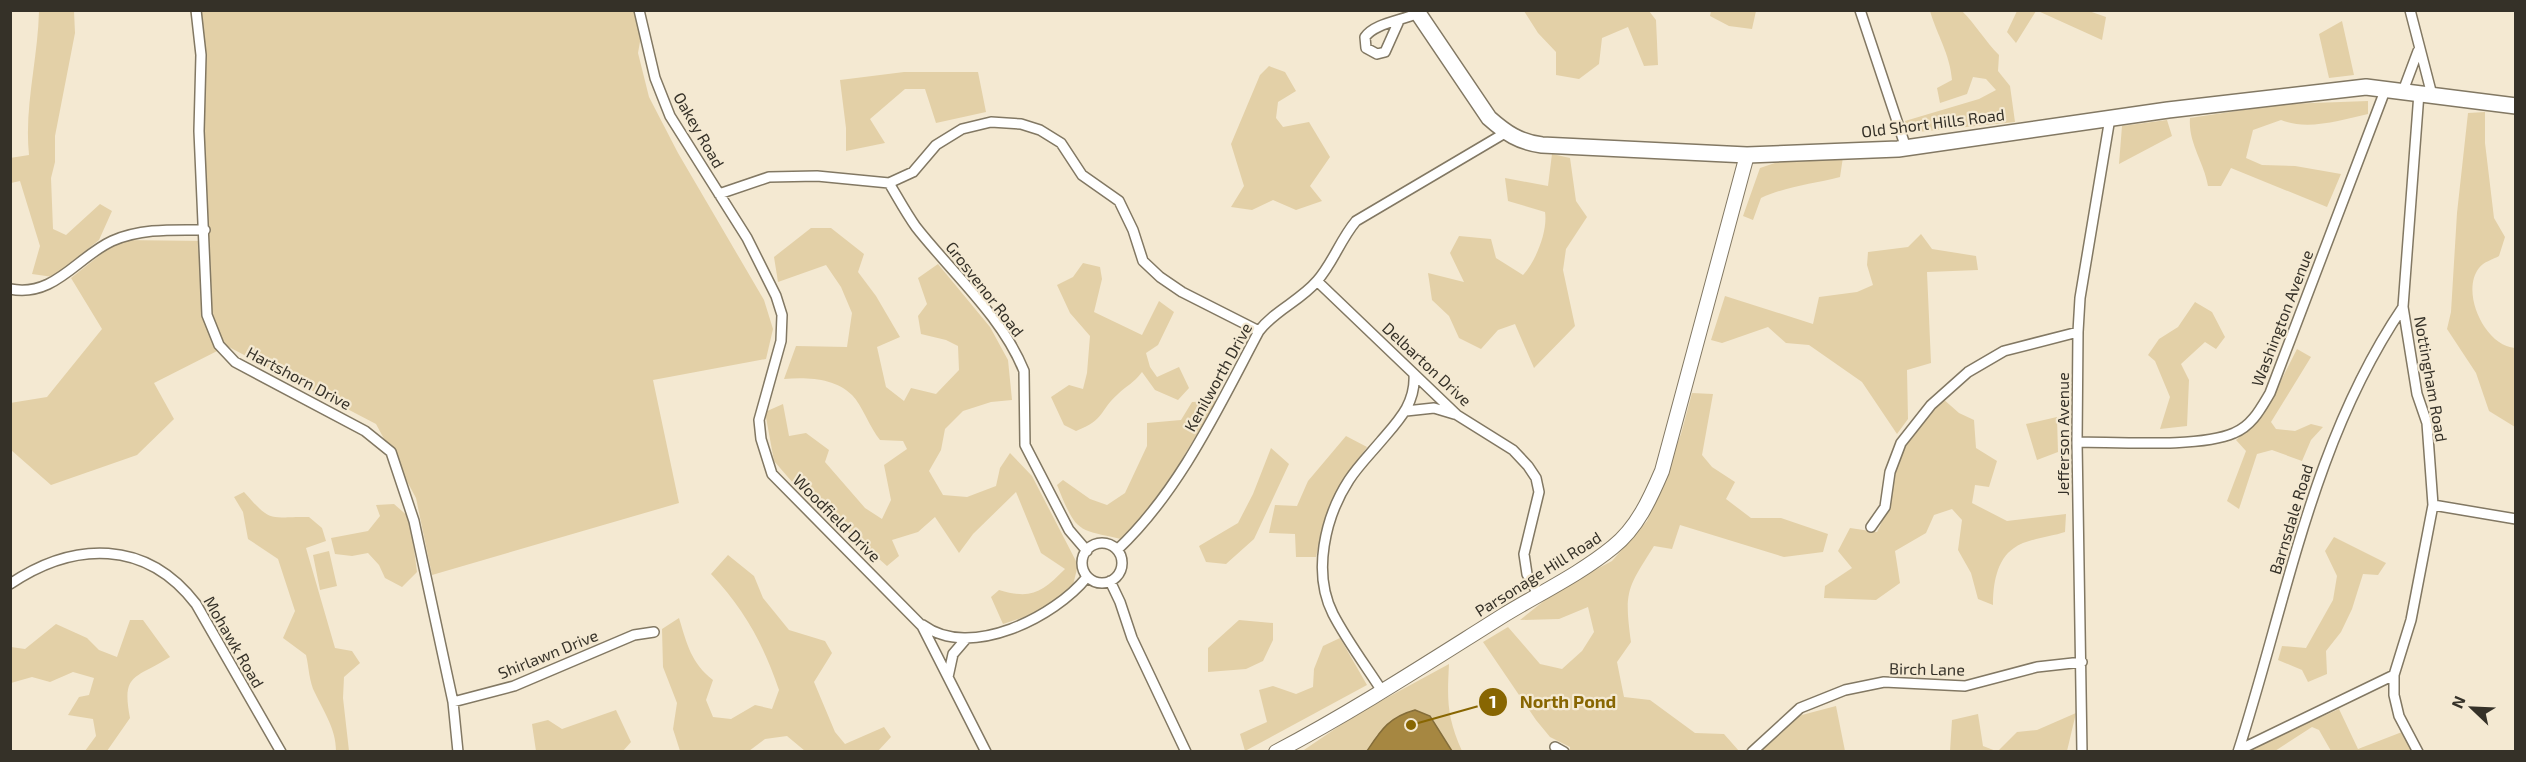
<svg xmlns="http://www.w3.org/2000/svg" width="2526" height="762" font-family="'Exo 2',sans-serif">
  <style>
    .green { fill: #e3d0a7 }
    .water { fill: #a68741; stroke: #846d3a; stroke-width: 1.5 }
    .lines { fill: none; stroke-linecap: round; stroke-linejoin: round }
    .street-casing { stroke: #827863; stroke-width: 12 }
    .secondary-casing { stroke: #827863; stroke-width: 16 }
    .primary-casing { stroke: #827863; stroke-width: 18 }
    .street { stroke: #fff; stroke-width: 9 }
    .secondary { stroke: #fff; stroke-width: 14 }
    .primary { stroke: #fff; stroke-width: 15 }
    .labels { text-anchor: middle; stroke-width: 4.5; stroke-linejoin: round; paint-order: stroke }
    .street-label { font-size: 16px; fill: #353128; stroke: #f4e9d2 }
    .leader { fill: none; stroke: #886602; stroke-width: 2 }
    .callout-dot { fill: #886602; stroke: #f4e9d2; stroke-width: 2 }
    .mark-label { font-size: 18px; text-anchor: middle; font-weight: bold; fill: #fff }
    .callout-label { font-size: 18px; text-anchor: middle; font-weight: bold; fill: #886602; stroke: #f4e9d2; stroke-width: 4.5; stroke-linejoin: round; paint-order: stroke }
  </style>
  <rect width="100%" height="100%" fill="#f4e9d2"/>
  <path class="green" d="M39,11H74L75,33L55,136V162L51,178L53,229L66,235L100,204L112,211L99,240L53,277L32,274L40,246L20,181L11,183L10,158L29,155C24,107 38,59 39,11Z
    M192,11H639L642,30L638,53L649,97L678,153L764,300L773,329L766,359L653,380L679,503L432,575L416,498L376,424L227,346L154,383L174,419L137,455L51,485L11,450L10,403L47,397L102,329L71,278L119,240L209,241Z
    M1524,11H1649L1656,20L1658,65L1644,66L1628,27L1602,38L1599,64L1579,79L1556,75V52L1538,33Z
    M1711,11H1756L1752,29L1729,26L1710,16Z
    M1930,11H1962C1976,25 1985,41 1999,55L1998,71L2010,86L2015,122L1908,133L1905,121L1979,99L1996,90L1986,79L1973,77L1967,94L1940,103L1937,88L1952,80C1950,54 1937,35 1930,11Z
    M2017,11H2036L2016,43L2007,32Z
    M2038,11H2089L2106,17L2102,40Z
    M2342,21L2354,75L2329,78L2319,34Z
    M1269,66L1285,72L1296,91L1278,102L1276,118L1283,127L1309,122L1330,157L1310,186L1322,201L1296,210L1273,200L1252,210L1231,207L1244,186L1231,144L1260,75Z
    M904,72H978L986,112L936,123L925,89H905L870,119L885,143L846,151V128L840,80Z
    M2368,101V114C2340,120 2308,131 2281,120L2253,130L2246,158L2262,165L2295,166L2341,174L2327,207L2231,168L2221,186H2208C2204,162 2188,143 2190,118L2283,104Z
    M2485,112V143L2494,218L2505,237L2499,256C2494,259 2483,262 2479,268C2460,292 2485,346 2515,348V427L2489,411L2476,373L2447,329L2451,312L2457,213L2468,113Z
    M2167,120L2172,136L2119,164L2122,126Z
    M1552,154L1570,158L1576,201L1587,217L1566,249L1563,270L1575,326L1534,368L1515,324L1498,330L1481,349L1459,338L1449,316L1432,300L1428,273L1464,282L1450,253L1459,236L1491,239L1496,258L1523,275C1536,261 1548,231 1545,212L1508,201L1505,178L1548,186Z
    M1843,157L1840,177C1813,184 1787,186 1761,198L1753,220L1743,216L1760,168L1781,161Z
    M811,228H831L864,254L858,272L876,296L900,337L877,347L886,387L904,401L911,388L936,394L959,370L958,346L946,340L921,334L918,316L927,304L918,278L938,264L990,327L1008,360L1012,400L991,402L963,411L945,429L941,450L929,471L943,495L967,497L996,486L1000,468L1010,453L1032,476L1078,565L1072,589L1036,613L1003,624L991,597L999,590C1032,600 1042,592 1065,569L1041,553L1016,492L973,534L959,553L935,517L918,532L892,540L899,556L887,566L793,483L774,461L765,412L783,404L789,436L806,433L829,450L825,462L865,508L882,519L891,500L884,465L907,449L903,441L880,440C870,428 862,405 852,395C835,378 807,377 784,379L796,346L847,347L852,313L841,287L826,265L778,282L774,257Z
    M1921,234L1932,249L1976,256L1978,270L1927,272L1931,363L1907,370L1908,419L1897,434L1862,382L1809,345L1786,343L1768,327L1722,343L1711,340L1725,296L1813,324L1819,297L1857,292L1873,285L1867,265L1868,252L1908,247Z
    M1083,263L1100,267L1102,279L1094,312L1142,335L1159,301L1174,312L1158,345L1146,353L1150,367L1157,377L1179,367L1189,388L1178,400L1155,390L1142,372C1133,384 1127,385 1118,394C1098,412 1106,419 1076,431L1064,425L1051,397L1069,385L1083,389L1087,373L1090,336L1070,313L1057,285L1073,277Z
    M2195,302L2212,312L2225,337L2216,349L2205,342L2181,364L2189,380L2187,426L2160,429L2170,397L2155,361L2148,355L2159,339L2178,327Z
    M2297,349L2311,357L2271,422L2276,429L2295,431L2311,424L2323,427L2311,440L2302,461L2272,450L2257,454L2239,509L2227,501L2246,451L2236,440L2264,414Z
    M1692,393L1713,394L1702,455L1712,467L1735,482L1726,499L1751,518H1781L1828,534L1823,552L1784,557L1680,525L1672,549L1654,546C1627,589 1624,591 1631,642L1617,662L1624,697L1650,700L1695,733L1724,734L1739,751H1570V747L1550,737L1536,720L1483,642L1508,627L1540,664L1562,669L1582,651L1594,632L1588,607L1559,619L1520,620L1559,589L1612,561L1647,521L1681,434Z
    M1942,398L1959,413L1974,420L1976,448L1997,461L1989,487L1975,485L1972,503L2007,521L2066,514L2065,532C2050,537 2026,539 2014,548C1996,560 1993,586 1993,605L1978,599L1971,573L1958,550L1962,520L1952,509L1934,515L1926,533L1895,551L1900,583L1876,600L1824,598L1825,586L1852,568L1838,551L1850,528L1877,532C1888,512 1887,494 1892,473C1897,452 1929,415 1942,398Z
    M1217,401L1176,469L1126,540C1076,529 1077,534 1057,485L1063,480L1090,499L1107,505L1125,493L1147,446V423L1181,420L1192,402Z
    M2057,417L2058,452L2037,460L2026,424Z
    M1346,436L1367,447C1342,482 1325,515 1316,557H1296L1295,534L1269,533L1275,505L1297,506L1308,481Z
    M1271,448L1289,464L1254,539L1226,564L1206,562L1199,546L1238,523L1253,494Z
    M244,492C273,525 269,516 309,517L322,528L326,541L306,548L335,648L352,651L360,663L344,677L343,698L349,751H336C336,729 324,712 315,693C309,682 309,667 306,655L283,638L295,611L278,559L248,539L243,512L234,497Z
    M394,504L410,518L417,572L402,587L385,578L379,565L368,553L352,556L335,554L331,538L368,531L380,516L376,505Z
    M2334,537L2386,563L2378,575L2363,574L2352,609L2341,632L2326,651L2327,674L2308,682L2302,670L2278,660L2282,646L2306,648L2333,600L2337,576L2325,551Z
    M329,551L337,586L320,590L313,555Z
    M728,555L754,576L763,598L789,630L825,641L832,653L814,682L835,732L845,744L884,727L891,737L878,751H805L787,736L765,739L749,751H680L673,729L677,703L663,667L662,629L679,618C687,644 691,663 713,680L706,700L713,717L731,719L755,705L772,709L779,690C763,643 744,609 711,574Z
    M130,620H143L170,657C136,679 121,672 130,718L107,751H85L96,736L93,719L68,715L79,697L89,695L94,678L73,672L50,682L32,677L11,683V647L25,649L56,624L87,638L99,650L117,657Z
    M1239,620L1273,623V640L1263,661L1246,669L1208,672V648Z
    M1340,638L1367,685L1245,751L1240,734L1267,722L1259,690L1273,686L1296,694L1313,687L1314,669L1323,646Z
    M1449,664C1447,701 1447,717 1462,751H1452L1430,716L1377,735L1367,751L1301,752L1357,714Z
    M1836,706L1845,751L1758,752L1798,716Z
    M2339,709L2358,749L2402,732L2414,751H2331L2319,730L2312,727L2275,751H2244Z
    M616,710L631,742L623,751H536L532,724L548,720L562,729Z
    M2076,713L2067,751H1998L2017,732L2037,730Z
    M1978,714L1983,746L1996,751H1950L1952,720Z"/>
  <path class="water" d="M1415,710L1430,716L1452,751H1367C1381,730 1389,717 1415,710Z"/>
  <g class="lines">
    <defs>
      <path id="street" d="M196,10L201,55L199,131L207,315L219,345L235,362L365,431L391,452L414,521L453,702L458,752
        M639,10L655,78L670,116L747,238L776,296L782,315L781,341L759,420L761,439L772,474L922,626L986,752
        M1860,10L1906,148
        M2410,10L2432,95
        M1398,23L1385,52L1377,54L1366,48L1365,37C1375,23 1401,21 1418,13
        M2403,91L2418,51
        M889,183C898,198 906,213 916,227C952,273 1002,316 1024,371L1025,445L1069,530L1087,551
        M719,194L769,177L817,176L889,183L913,172L936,145L962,129L991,122L1021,124L1040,130L1061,143L1082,175L1119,201L1133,230L1143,261L1160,277L1182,292L1259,331
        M1317,281L1457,415L1513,450L1528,466L1536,478L1539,492L1524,554L1527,574L1538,594
        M10,289C54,298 77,257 112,241C142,228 173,230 205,230
        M1406,411L1434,408L1454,414
        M2077,442C2117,442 2200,448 2234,433C2252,426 2261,408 2270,393L2386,88
        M2433,505L2516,519
        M1871,527L1885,507L1890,472L1901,443L1931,405L1968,372L2004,351L2078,332
        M1082 563a20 20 0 1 1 40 0a20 20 0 1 1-40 0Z
        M1117,550C1180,491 1219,406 1259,331C1275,310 1300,301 1317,281C1333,263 1340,240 1356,221L1505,133
        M1110,581L1120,602L1132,638L1186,752
        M10,584C74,541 146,539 196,604L281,752
        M923,625C970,660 1055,617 1087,577
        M948,677L953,654L965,640
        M1382,691C1366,666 1347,641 1333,614C1312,573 1325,517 1349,480C1358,466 1371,453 1381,441C1399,420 1416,403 1414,374
        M453,702L514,686L634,635L654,632
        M1555,747L1564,752
        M2239,750L2394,675
        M1752,752L1800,708L1845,690L1884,682L1965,686L2037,667L2082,662
        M2082,752L2077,442L2078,332L2080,298L2110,118
        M2238,752C2287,600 2312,441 2403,307
        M2418,752L2399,716L2394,695V675L2411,620L2433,505L2427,423L2417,394L2403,307L2419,93"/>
      <path id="secondary" d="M1276,752C1354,711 1429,662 1504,615C1540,593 1580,574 1613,547C1637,528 1650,499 1662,471L1747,155"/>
      <path id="primary" d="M1416,10L1489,118C1506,133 1519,142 1542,145L1747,155L1898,149L2168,110L2366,87L2516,106"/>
    </defs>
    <use href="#street" class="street-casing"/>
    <use href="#secondary" class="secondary-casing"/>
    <use href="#primary" class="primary-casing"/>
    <use href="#street" class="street"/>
    <use href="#secondary" class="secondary"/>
    <use href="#primary" class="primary"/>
  </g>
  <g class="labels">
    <g class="street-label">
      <text transform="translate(1933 123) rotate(-7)" y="6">Old Short Hills Road</text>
      <text transform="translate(699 130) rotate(60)" y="6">Oakey Road</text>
      <text transform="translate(985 289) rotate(52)" y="6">Grosvenor Road</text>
      <text transform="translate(2282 318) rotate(-69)" y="6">Washington Avenue</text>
      <text transform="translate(1427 364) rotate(43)" y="6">Delbarton Drive</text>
      <text transform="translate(1218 377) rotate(-61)" y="6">Kenilworth Drive</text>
      <text transform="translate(299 378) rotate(28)" y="6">Hartshorn Drive</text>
      <text transform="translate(2431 379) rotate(80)" y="6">Nottingham Road</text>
      <text transform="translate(2063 434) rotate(-90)" y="6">Jefferson Avenue</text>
      <text transform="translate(837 518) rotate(45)" y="6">Woodfield Drive</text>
      <text transform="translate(2291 519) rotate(-73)" y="6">Barnsdale Road</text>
      <text transform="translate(1538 574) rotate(-32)" y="6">Parsonage Hill Road</text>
      <text transform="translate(234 642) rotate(60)" y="6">Mohawk Road</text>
      <text transform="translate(548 654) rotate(-22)" y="6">Shirlawn Drive</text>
      <text transform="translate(1927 669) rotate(1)" y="6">Birch Lane</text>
    </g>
  </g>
  <path class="leader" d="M1411 725L1493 702"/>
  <g class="callout-dot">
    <circle cx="1411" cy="725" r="6"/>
    <circle cx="1493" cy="702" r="15"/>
  </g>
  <g class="mark-label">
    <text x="1493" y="708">1</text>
  </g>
  <g class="callout-label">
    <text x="1568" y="708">North Pond</text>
  </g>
  <rect width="2526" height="762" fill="none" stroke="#353128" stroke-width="24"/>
  <g transform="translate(2472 708) rotate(293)" stroke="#f4e9d2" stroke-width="4.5" paint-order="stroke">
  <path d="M0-4.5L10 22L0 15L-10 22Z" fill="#353128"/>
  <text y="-9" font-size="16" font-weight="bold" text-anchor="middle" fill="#353128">N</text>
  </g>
</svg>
